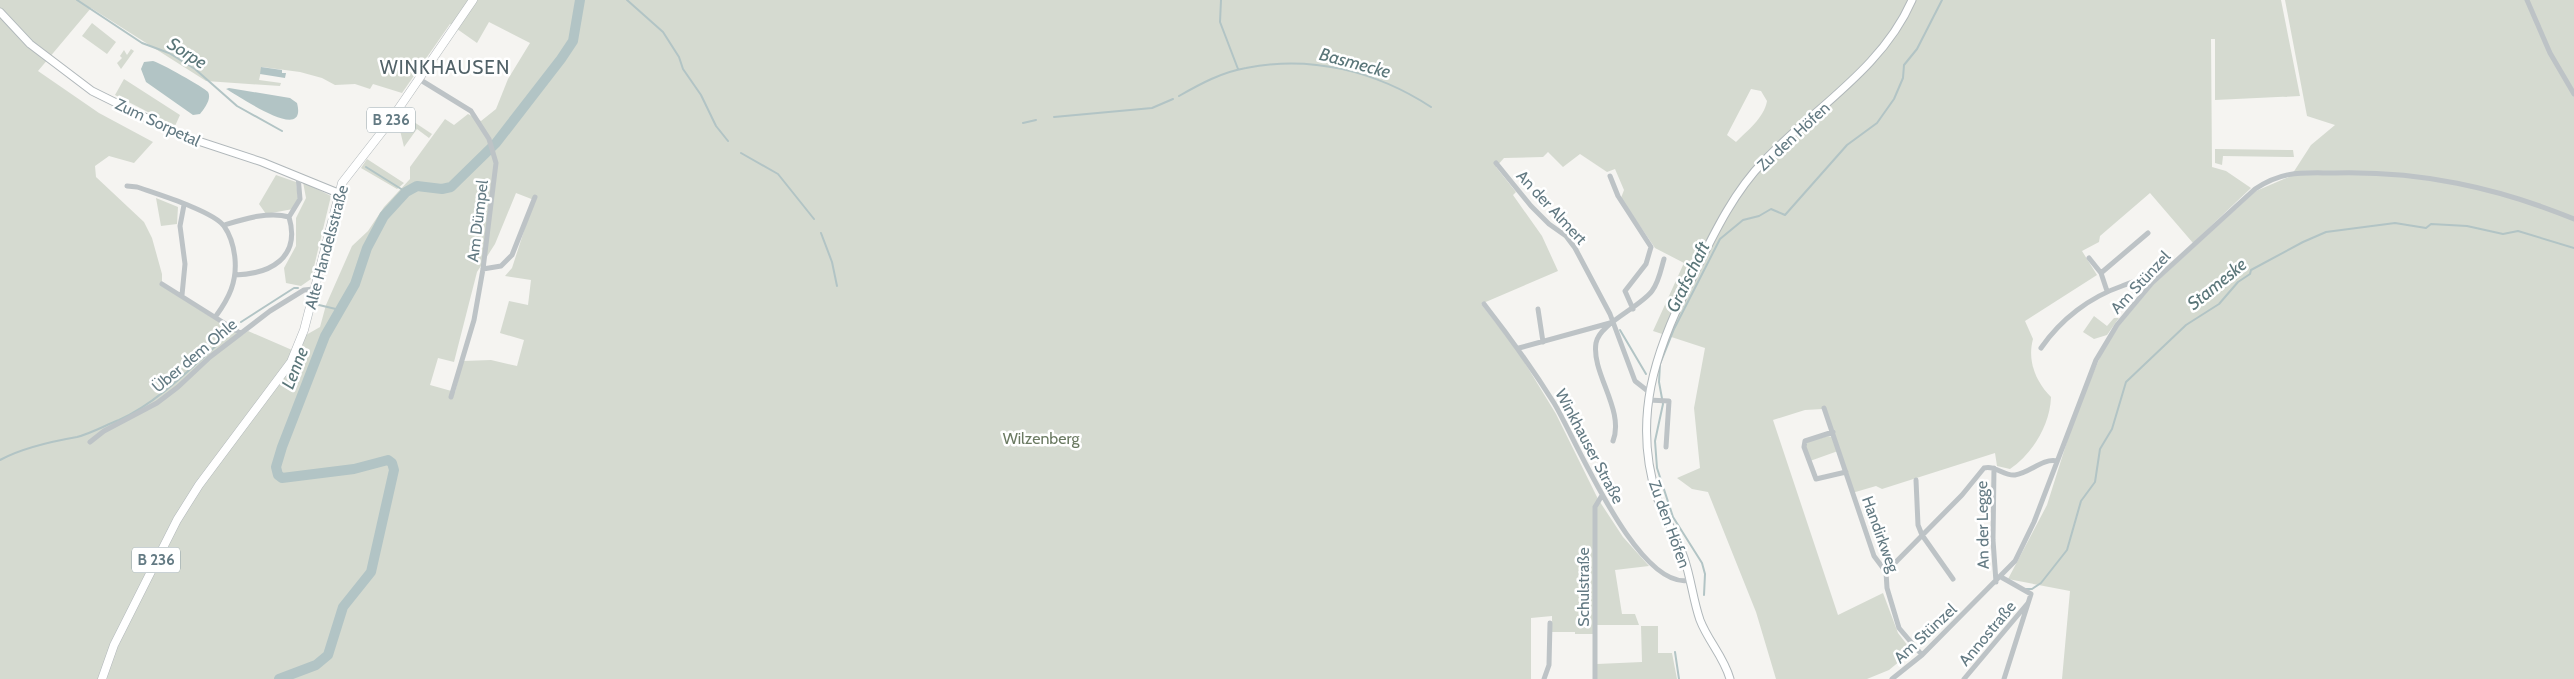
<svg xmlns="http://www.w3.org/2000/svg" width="2574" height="679" font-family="Cabin,sans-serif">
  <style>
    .green { fill: #d5dad0; fill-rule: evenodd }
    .water { fill: #b2c4c5 }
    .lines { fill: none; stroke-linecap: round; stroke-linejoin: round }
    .stream { stroke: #b2c4c5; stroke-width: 2 }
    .river { stroke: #b2c4c5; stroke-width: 10 }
    .secondary-casing { stroke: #b0b7ba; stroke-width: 9 }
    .primary-casing { stroke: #b1b7ba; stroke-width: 9 }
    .street { stroke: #bdc3c6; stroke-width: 5 }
    .secondary { stroke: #fff; stroke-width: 7 }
    .primary { stroke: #fff; stroke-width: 8 }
    .labels { text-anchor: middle; stroke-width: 5; stroke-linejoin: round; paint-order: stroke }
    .shield { fill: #fff; stroke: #92a2a8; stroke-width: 1 }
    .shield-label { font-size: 15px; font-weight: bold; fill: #637a83 }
    .street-label { font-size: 16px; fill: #637a83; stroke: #fff }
    .park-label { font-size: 16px; fill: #6b7a62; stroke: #fff }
    .water-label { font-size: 18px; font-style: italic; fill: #5a7679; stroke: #fff }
    .quarter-label { font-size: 19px; letter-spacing: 1px; fill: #516268; stroke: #fff }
  </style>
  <rect width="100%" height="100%" fill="#f5f4f1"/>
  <path class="green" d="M0,0H2281L2300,96L2215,100V39H2211L2212,167L2226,171L2251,188L2193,243L2150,193L2100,236L2099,242L2082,251L2097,275L2025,321L2033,339C2027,361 2036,382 2051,397C2050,425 2033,453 2010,469L1997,466L1995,453L1882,489L1876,486L1852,493L1838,451L1810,461L1805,447L1807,442L1828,436L1832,437L1823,409L1805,410L1773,420L1838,615L1883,593L1898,633L1912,651L1889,670L1867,679H1776L1756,612L1708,492L1692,489L1677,478L1700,468L1694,408L1705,348L1653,331L1684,263L1655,248L1621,198L1624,190L1615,169L1607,172L1580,154L1563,167L1548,152L1543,157L1504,158L1496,167L1516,192L1513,195L1542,236L1558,271L1481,304L1517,350L1556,414L1598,499L1623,537L1649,566L1615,570L1622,614H1635L1639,625H1593V634H1575V632H1552V616L1531,618V679H0ZM91,8L206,81L280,86L281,83L259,80L262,67L300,72L322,78L335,85L355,84L370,89L373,84L402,93L450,24L477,43L489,22L530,43L508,79L496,109L481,121L468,114L454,125L445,119L410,167V179L384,207L368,231L352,246L326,305L320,327L306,335L299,353L248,331L241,336L162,286V274L152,238L144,222L96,177L95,166L109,156L134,163L153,142L99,113L38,71ZM1751,89L1761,91L1767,101C1764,118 1747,131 1736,142L1727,135ZM516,193L534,200L512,268L505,276L531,280L528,305L509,301L500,333L524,340L517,366L491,360L463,361L455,392L430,385L438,358L454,362L477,272L495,244Z
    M2285,0H2574V679H2062L2070,591L2008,579L2047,505L2076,413L2104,348L2119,326L2153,285L2256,191L2291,176L2311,145L2335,125L2307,116Z
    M92,23L116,42L107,54L82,36Z
    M131,49L134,51L121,69L117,63L122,58L120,56L124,50L127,55Z
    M124,79L180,115L175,126L115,95Z
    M402,114L432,134L429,138L417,129L404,147L399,126L395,125Z
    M2215,149L2293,150L2294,157L2223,156L2222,165L2215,163Z
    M367,159L404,183L397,189L361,168Z
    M276,175L296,182L298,198L293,209L266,214L259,204Z
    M303,182L331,196L311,279L301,286L286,283L284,268L296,246V218L306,198Z
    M156,198L178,207L177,224L161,226Z
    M2094,316L2107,326L2114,318H2119L2107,335L2094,339L2083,332Z
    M1641,626H1658V653H1672L1677,679H1597V664L1642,662Z"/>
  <path class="water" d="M153,61C159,62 205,88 208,92C212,99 204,109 200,114L193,115L146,82L141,69L144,62Z
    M261,67L282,70V73H286L285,78L260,74Z
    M229,88L290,98L297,103C308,145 238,95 226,89Z"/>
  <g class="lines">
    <path class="stream" d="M77,0L142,43L169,53L195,69L237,106L282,131
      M627,0L663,32L679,57L683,69L701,95L716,126L728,141
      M1221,0L1220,22L1238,69
      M1179,96C1200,84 1222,72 1246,68C1311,55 1376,71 1431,107
      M1054,117L1152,108L1173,99
      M1023,123L1036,120
      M741,153L778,174L814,219
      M366,167L406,192
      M821,233L832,262L837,286
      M319,305L340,310
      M241,322L294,288H298
      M1620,330L1646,374
      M0,460C20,449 54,441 77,437C90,434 106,425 119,420C158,403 196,363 228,335
      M2026,589H2032L2041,583L2067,550L2081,501L2095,482L2100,449L2112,429L2126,382L2186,325L2219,304L2238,282L2250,274L2251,270L2303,242L2326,232L2395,223L2426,228L2431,224L2467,226L2503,234L2518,231L2574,248
      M1704,595L1705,574L1702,563L1673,517L1657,468L1655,441L1663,404L1659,382L1660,364L1674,329L1720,239L1743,220L1759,216L1771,209L1785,215L1847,145L1877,123L1894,99L1903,78L1904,65L1917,49L1942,0
      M1675,652L1679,679"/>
    <path class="river" d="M279,679L316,665L328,655L343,607L371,572L394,470L392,463L388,460L354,469L282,478L278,475L276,467L282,447L325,336L355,284L367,248L384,216L406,192L417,186L442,189L451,187L496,143L561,59L573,41L580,0"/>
    <defs>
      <path id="secondary" d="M0,12L30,44L92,91L183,136L262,162L338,193
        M1730,679C1724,657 1708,641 1700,620C1693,600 1691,578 1684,558C1677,537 1664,518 1657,497C1632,419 1655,351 1690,282C1711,240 1731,195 1764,161C1814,108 1882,69 1912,0"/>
      <path id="primary" d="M102,679L114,645L177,520L199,485L291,362L304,330L342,183L388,124L473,0"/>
    </defs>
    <use href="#secondary" class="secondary-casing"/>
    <use href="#primary" class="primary-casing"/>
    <path class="street" d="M2527,0L2550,53L2574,94
      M419,79L471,111L489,139L496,163L483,269L474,320L451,397
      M1496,163L1531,206L1549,224L1566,236L1575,248L1610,314L1635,381L1649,392
      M1610,176L1618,196L1651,247L1646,264L1625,291L1633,309
      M127,186L137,187C157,194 213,211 224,226C231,236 234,248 235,259C237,282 229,298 216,316
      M289,217L300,199L298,176
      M224,225C244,219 269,211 289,217C301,258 270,274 235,275
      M2089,258L2101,273L2107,291
      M483,269L501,266L512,255L535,197
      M2101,273L2148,233
      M162,284L240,333
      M182,295L185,264L180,226L184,205
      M1484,304C1509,336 1532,368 1554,403C1576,439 1638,592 1690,580
      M1538,309L1543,342
      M1519,348L1610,323
      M2041,348C2061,319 2090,297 2122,286C2132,282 2141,278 2152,283
      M1648,400L1669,401L1666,447
      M1824,408L1874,556L1886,572L1887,588L1899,628L1922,655
      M1833,432L1805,441L1804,447L1816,479L1846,472
      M1613,441C1625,410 1591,373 1596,343C1599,324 1639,308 1652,291C1659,282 1661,269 1664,259
      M90,442L104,431L157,403L178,387L210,357L270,311L304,290L314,289
      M1994,468L1993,540L1996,582
      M1916,480L1918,525L1922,535L1953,579
      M1886,572L1962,495L1984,468C1996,465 2003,476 2015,475C2030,473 2042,458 2057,461
      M2001,577L2031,594L2004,679
      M1544,679L1549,665L1550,623
      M1595,679V507L1601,497
      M1892,679L1922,655L2015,561L2034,522L2096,360L2117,325L2152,283L2255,189C2284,170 2302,173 2335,173C2420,171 2496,187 2574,219
      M1964,679L2028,603"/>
    <use href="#secondary" class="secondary"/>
    <use href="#primary" class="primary"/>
  </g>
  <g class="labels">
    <g class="shield">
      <rect x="367" y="107.5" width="48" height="25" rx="4"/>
      <rect x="132" y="547.5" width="48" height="25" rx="4"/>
    </g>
    <g class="shield-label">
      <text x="391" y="125">B 236</text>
      <text x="156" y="565">B 236</text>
    </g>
    <g class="street-label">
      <text transform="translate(158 122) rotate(25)" y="6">Zum Sorpetal</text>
      <text transform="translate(1793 136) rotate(-43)" y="6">Zu den Höfen</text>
      <text transform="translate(1552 207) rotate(47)" y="6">An der Almert</text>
      <text transform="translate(477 221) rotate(-83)" y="6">Am Dümpel</text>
      <text transform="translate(326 247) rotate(-75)" y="6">Alte Handelsstraße</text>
      <text transform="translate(2140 282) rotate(-47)" y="6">Am Stünzel</text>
      <text transform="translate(194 355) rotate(-40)" y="6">Über dem Ohle</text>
      <text transform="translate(1590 446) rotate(62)" y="6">Winkhauser Straße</text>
      <text transform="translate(1670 524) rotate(70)" y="6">Zu den Höfen</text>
      <text transform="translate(1982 525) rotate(-91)" y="6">An der Legge</text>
      <text transform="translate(1881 534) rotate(70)" y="6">Handirkweg</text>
      <text transform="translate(1583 587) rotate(-90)" y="6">Schulstraße</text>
      <text transform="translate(1925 633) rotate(-43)" y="6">Am Stünzel</text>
      <text transform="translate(1987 633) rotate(-50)" y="6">Annostraße</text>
    </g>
    <g class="park-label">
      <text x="1041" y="444">Wilzenberg</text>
    </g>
    <g class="water-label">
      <text transform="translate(187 53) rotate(32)" y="6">Sorpe</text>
      <text transform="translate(1355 63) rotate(15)" y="6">Basmecke</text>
      <text transform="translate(1688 277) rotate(-64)" y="6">Grafschaft</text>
      <text transform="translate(2217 284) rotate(-39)" y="6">Stameske</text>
      <text transform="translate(295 368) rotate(-69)" y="6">Lenne</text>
    </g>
    <g class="quarter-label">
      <text x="445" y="74">WINKHAUSEN</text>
    </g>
  </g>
</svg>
